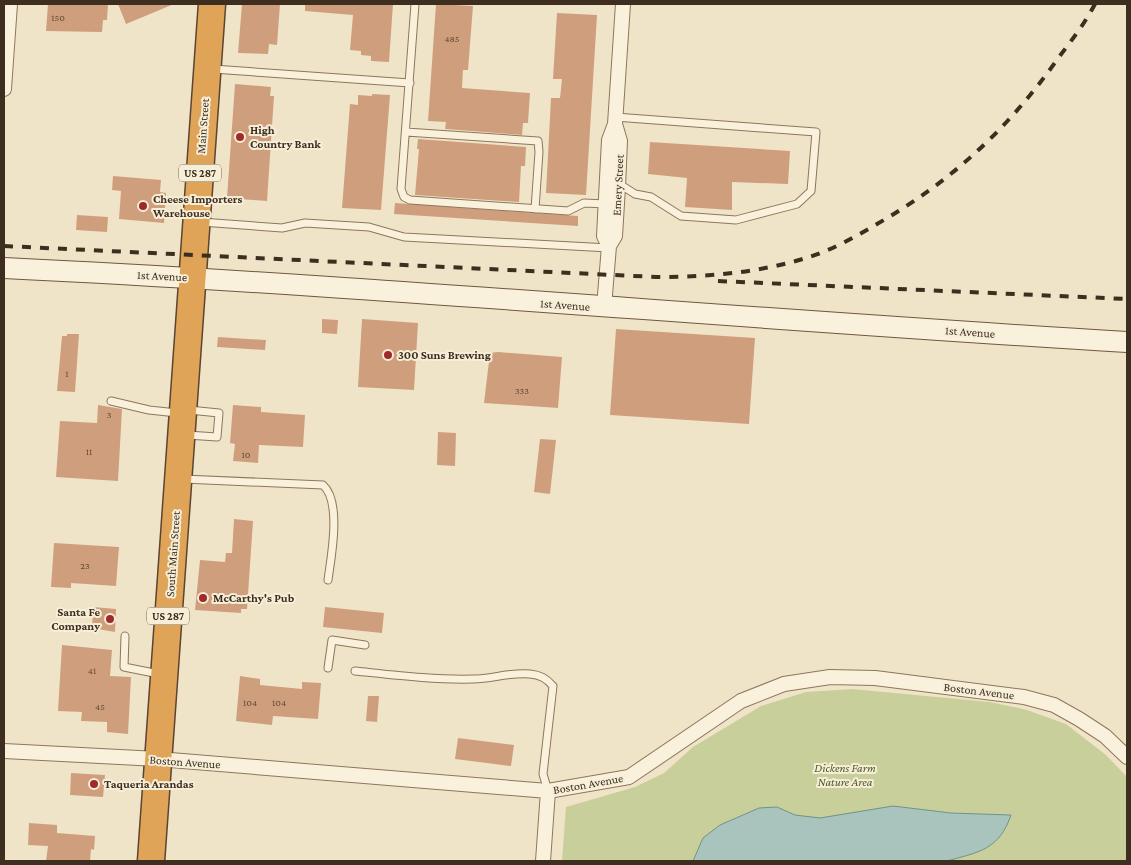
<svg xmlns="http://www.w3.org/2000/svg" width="1131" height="865" font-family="'Crimson Pro',serif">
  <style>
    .green { fill: #c9cf9b }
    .water { fill: #a9c4bc; stroke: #6f938a }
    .building { fill: #cf9f7d }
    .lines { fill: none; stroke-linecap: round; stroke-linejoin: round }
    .lane-casing { stroke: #8d765c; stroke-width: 9 }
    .street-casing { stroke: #8d765c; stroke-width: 16 }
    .secondary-casing { stroke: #6f573f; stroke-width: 22 }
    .highway-casing { stroke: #5b4430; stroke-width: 29 }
    .lane { stroke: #faf1dc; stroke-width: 7 }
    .street { stroke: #faf1dc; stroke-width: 14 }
    .secondary { stroke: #faf1dc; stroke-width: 20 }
    .highway { stroke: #e0a458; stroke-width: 26 }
    .rail { stroke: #3d2e20; stroke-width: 4; stroke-dasharray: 9 9; stroke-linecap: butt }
    .poi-dot { fill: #9e2a2b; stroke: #f7eed8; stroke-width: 2 }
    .labels { text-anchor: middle; stroke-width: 4; stroke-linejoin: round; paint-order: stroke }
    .number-label { font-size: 10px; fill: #624a37 }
    .shield { fill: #f7eed8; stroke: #756857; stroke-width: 1 }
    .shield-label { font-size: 11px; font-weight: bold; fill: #3d2e20 }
    .street-label { font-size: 12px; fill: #3d2e20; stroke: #f7eed8 }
    .poi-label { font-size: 12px; font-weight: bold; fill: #3d2e20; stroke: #f7eed8; text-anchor: start }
    .park-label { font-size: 12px; font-style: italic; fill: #4d5a26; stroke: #f7eed8 }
  </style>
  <rect width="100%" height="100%" fill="#f0e4c8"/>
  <path class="green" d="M852,689L990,702L1027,710L1066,724L1106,755L1127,777V861H562L566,807L635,787L664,773L693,747L761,706L806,692Z"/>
  <path class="water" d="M893,806L951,813L1011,815C999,850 979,852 947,861H693L703,838L720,825L759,808L777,807L795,815L820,818Z"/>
  <path class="building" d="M48,4H108L107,20H103L102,32L46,31Z
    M118,4H174L126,24Z
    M242,4H280L277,45L269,44L268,54L238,53Z
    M305,4H393L389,62L371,61V56L361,55V51L350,50L353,15L305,11Z
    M436,4L473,6L468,70H463L462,88L530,93L528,123H523L522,135L445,129L446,122L428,121Z
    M557,13L597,15L586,195L546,193L551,98H560L562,79H553Z
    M235,84L271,87L270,96H274L267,201L227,198Z
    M372,94L390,95L381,210L342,208L350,104L358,105V95L372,96Z
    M418,139L526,147L525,166H521L519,202L415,195L419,149H417Z
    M650,142L790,151L788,184L732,182V210L685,207L687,178L648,174Z
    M113,176L161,180L160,192L166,193L164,223L119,219L121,191L112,190Z
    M395,203L578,216V226L394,214Z
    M77,215L108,217L107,232L76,230Z
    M322,319L338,320L337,334L322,333Z
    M362,319L418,323L414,390L358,387Z
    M616,329L755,338L749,424L610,415Z
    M67,334H79L75,392L57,391L62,336H67Z
    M218,337L266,340L265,350L217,347Z
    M498,352L562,357L558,408L484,403L490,353Z
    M98,405L122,409L118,481L56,477L60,421L97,423Z
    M233,405L261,407V412L305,415L303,447L259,445L258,463L233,461L235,444L230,443Z
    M438,432L456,433L455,466L437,465Z
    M540,439L556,440L550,494L534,492Z
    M234,519L253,521L247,609H241V613L195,610L200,560L225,562L226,553H232Z
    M54,543L119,547L116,586L71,583V588L51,587Z
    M93,607L116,609L115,632L92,628Z
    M325,607L384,613L382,633L323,627Z
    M62,645L112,650L110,676L131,677L128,734L107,732V722L81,721L82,712L58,711Z
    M240,676L260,679V685L302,689V682L321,683L318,719L273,716L272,725L236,721Z
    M368,696H379L377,722L366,721Z
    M458,738L514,745L511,766L455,759Z
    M71,773L105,775L103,797L70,795Z
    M29,823L57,825V833L95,836L94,850L91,849L90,861H46L48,846L28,845Z"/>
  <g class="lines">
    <defs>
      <path id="lane" d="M415,4L401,189L404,197L410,200L568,211L584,203L606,204
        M213,69L410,83
        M615,117L816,132L811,191L797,204L736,220L681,216L651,197L635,194L624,187H618
        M406,132L538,141L539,152L535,209
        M201,222L282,228L305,223L369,227L404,237L609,248
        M111,401L149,410L177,413
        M187,435L217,437L219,413L189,410
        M183,479L323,485C342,502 331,557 328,580
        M125,636L124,667L159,674
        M328,668L332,640L365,645
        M355,671C394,675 434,680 473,679C492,679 510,672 530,674C540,675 546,678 553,686L543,774L548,791"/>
      <path id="street" d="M4,89L10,4
        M609,246L604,236L609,140L615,124L623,4
        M604,307L609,246L615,236L618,187L620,141L615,124
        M4,751L158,759L548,791L629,777L741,701L784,684L830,677L875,678L1024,697L1054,705L1079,719L1105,736L1127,757
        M543,861L548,791"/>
      <path id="secondary" d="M4,268C379,286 753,320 1127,342"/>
      <path id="highway" d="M151,861L212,4"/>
    </defs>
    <use href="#lane" class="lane-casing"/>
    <use href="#street" class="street-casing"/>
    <use href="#secondary" class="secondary-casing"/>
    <use href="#highway" class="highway-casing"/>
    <use href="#lane" class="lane"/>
    <use href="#street" class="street"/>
    <use href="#secondary" class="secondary"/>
    <use href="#highway" class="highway"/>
    <path class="rail" d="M4,246L656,277C707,277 757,273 806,258C830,251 855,237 877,224C952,181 1009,128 1059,57C1072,40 1085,23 1095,4
      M718,281L1127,299"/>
  </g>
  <g class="poi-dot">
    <circle cx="240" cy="137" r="5"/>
    <circle cx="143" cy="206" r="5"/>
    <circle cx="388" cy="355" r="5"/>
    <circle cx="203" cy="598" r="5"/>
    <circle cx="110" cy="619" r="5"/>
    <circle cx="94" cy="784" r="5"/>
  </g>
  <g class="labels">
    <g class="number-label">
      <text x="58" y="21">150</text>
      <text x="452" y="42">485</text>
      <text x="67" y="377">1</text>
      <text x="522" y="394">333</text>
      <text x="109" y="418">3</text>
      <text x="89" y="455">11</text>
      <text x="246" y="458">10</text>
      <text x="85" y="569">23</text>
      <text x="92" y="674">41</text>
      <text x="250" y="706">104</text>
      <text x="279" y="706">104</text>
      <text x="100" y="710">45</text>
    </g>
    <g class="shield">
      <rect x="179" y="164.5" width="42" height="17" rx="4"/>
      <rect x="147" y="607.5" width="42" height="17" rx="4"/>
    </g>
    <g class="shield-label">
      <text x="200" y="177">US 287</text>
      <text x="168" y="620">US 287</text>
    </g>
    <g class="street-label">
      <text transform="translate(203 126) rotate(-86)" y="4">Main Street</text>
      <text transform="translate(618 185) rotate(-87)" y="4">Emery Street</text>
      <text transform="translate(162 276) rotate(3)" y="4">1st Avenue</text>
      <text transform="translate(565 305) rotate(4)" y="4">1st Avenue</text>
      <text transform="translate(970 332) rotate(4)" y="4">1st Avenue</text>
      <text transform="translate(173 554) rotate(-86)" y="4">South Main Street</text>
      <text transform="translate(979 691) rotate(7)" y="4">Boston Avenue</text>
      <text transform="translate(185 762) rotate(4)" y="4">Boston Avenue</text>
      <text transform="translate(588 784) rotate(-10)" y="4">Boston Avenue</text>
    </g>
    <g class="poi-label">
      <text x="250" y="134">High<tspan x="250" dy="14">Country Bank</tspan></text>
      <text x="153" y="203">Cheese Importers<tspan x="153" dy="14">Warehouse</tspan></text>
      <text x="398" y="359">300 Suns Brewing</text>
      <text x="213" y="602">McCarthy's Pub</text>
      <text x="100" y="616" text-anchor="end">Santa Fe<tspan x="100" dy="14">Company</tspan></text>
      <text x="104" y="788">Taqueria Arandas</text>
    </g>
    <g class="park-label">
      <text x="845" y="772">Dickens Farm<tspan x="845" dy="14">Nature Area</tspan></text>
    </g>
  </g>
  <rect width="1131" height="865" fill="none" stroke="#3d2e20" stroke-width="10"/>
</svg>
